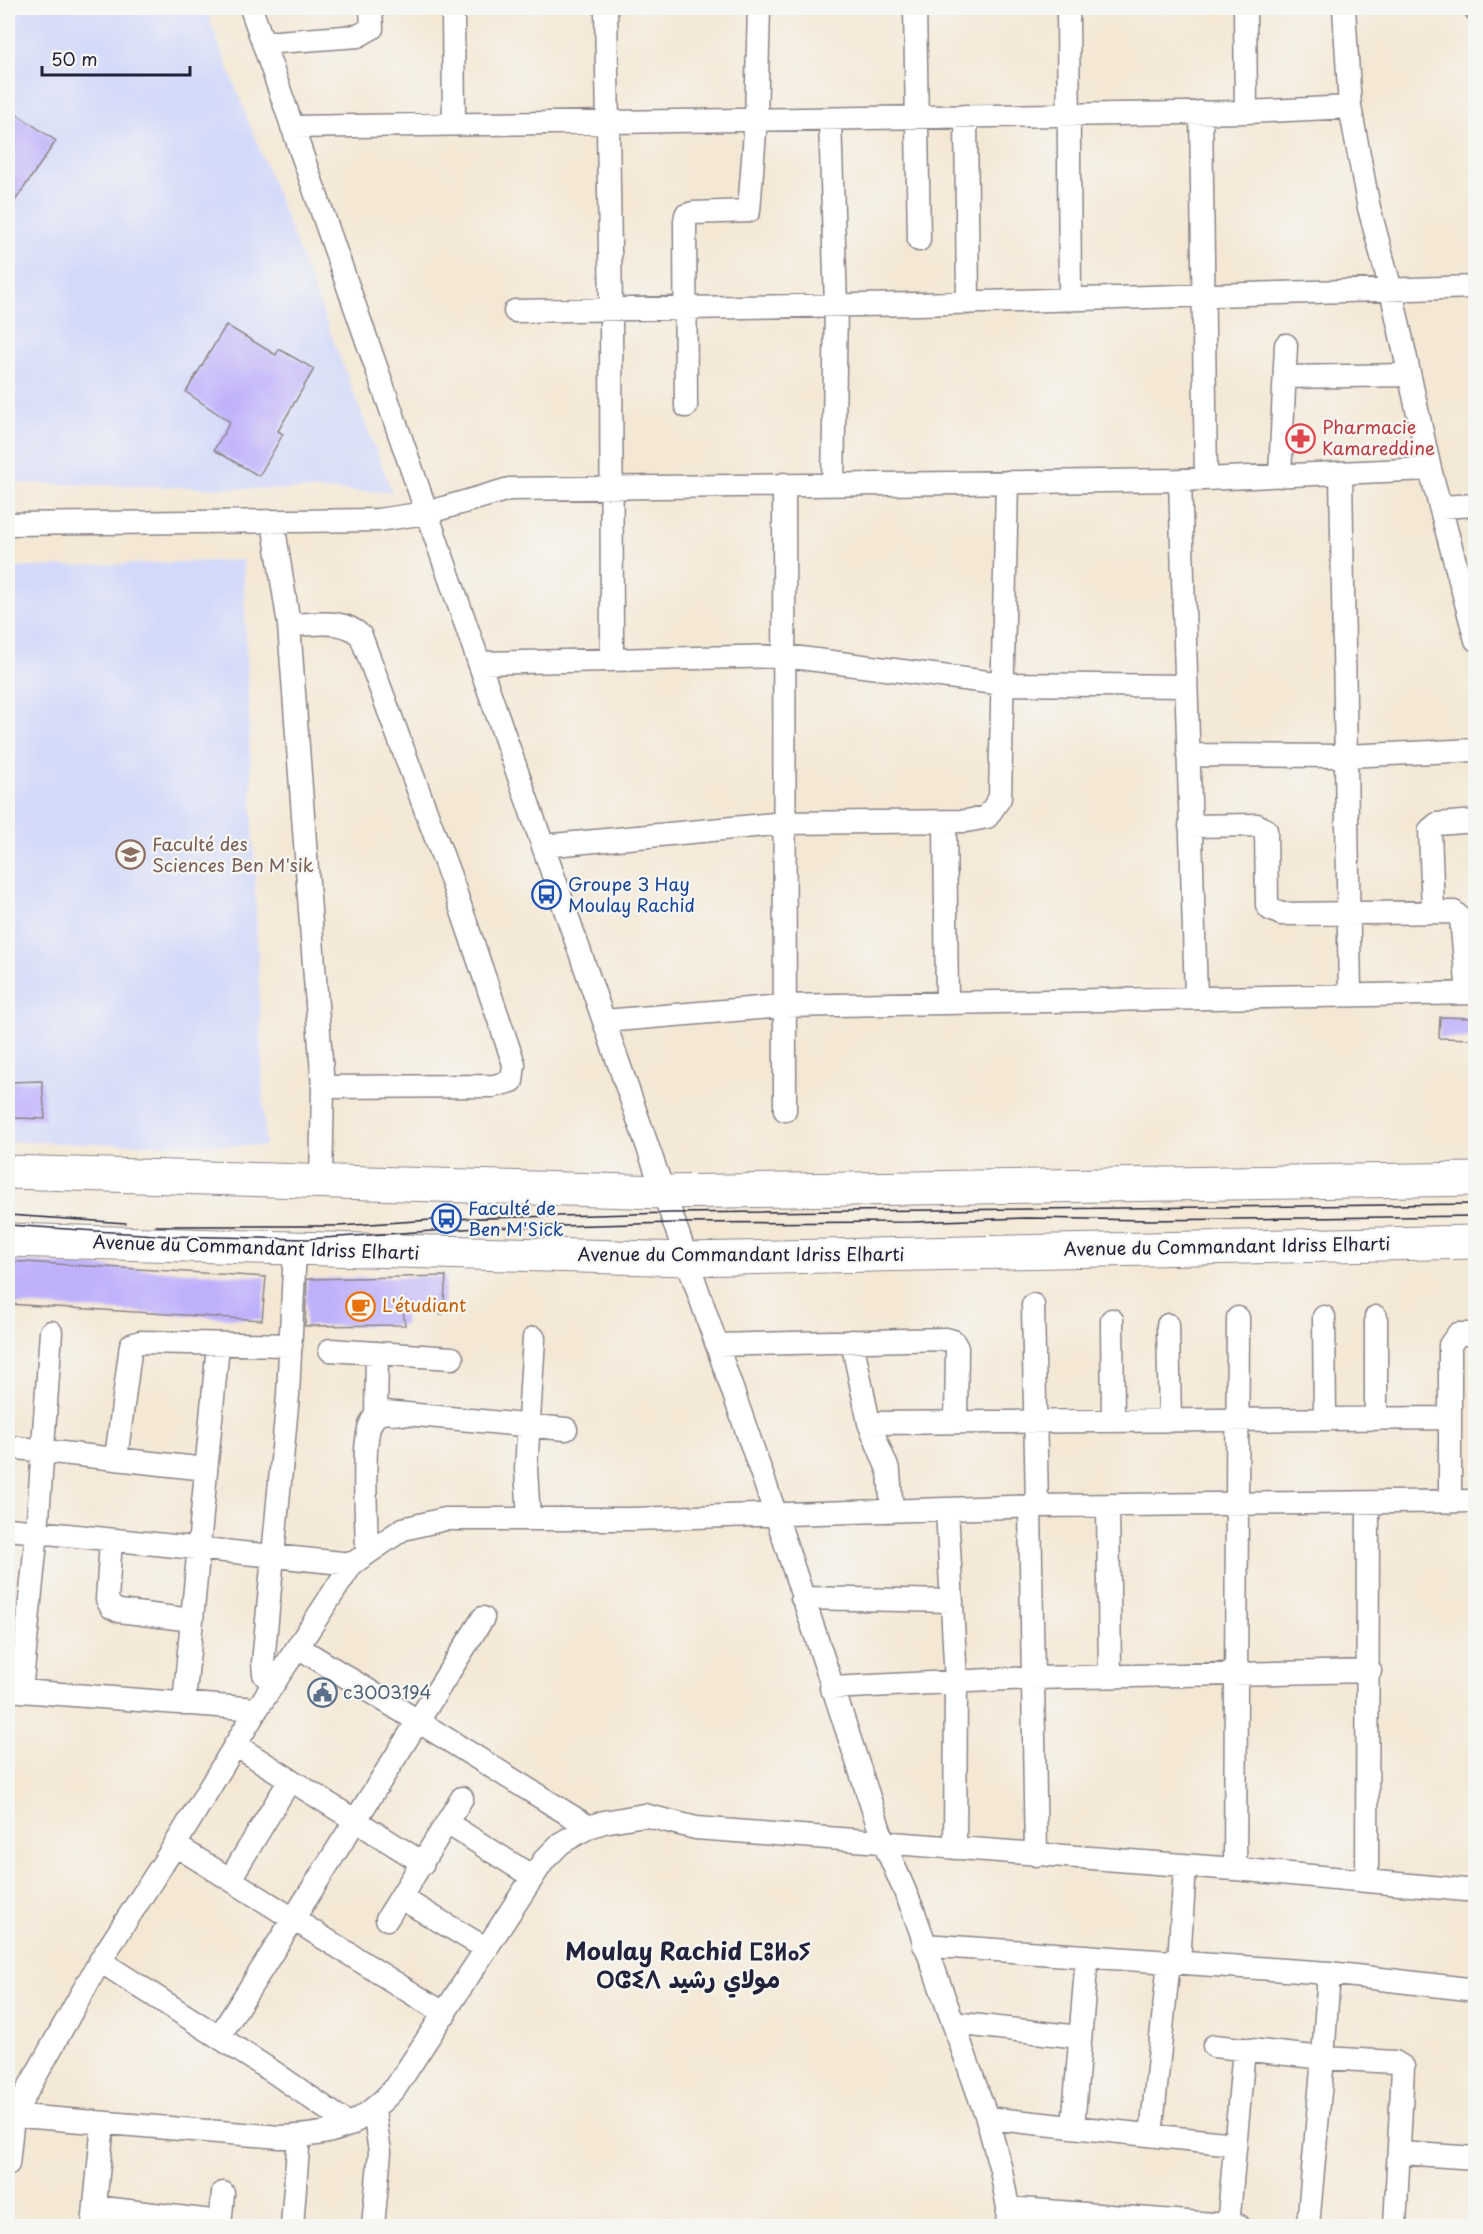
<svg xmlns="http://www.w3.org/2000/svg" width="1483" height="2234" font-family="'Playpen Sans','Playpen Sans Arabic','Noto Sans Tifinagh',sans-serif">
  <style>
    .built { fill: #d3d9f9 }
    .building { fill: #bfb0fb }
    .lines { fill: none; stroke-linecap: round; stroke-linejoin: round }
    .street-casing { stroke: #8b8588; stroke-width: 25 }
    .primary-casing { stroke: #8b8588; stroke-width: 35 }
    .street { stroke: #fff; stroke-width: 22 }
    .primary { stroke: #fff; stroke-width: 33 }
    .tram { stroke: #22223b; stroke-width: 1.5 }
    .labels { text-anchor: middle; stroke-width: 4.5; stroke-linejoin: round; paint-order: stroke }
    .health-label { font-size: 18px; fill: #be3a42; stroke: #f6f6f2; text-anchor: start }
    .education-label { font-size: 18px; fill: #785e54; stroke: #f6f6f2; text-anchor: start }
    .transit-label { font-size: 18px; fill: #164399; stroke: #f6f6f2; text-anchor: start }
    .street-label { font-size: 18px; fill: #22223b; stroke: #f6f6f2 }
    .food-label { font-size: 18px; fill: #c56008; stroke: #f6f6f2; text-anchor: start }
    .service-label { font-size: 18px; fill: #4e5e75; stroke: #f6f6f2; text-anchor: start }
    .district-label { font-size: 24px; font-weight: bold; fill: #22223b; stroke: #f6f6f2 }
  </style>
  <rect width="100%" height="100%" fill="#f6f6f2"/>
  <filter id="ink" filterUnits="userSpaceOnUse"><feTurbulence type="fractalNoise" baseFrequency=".0167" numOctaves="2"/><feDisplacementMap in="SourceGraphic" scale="12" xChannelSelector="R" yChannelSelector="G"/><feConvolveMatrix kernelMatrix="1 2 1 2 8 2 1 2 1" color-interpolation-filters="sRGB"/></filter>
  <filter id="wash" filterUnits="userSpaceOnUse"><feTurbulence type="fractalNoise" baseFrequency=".008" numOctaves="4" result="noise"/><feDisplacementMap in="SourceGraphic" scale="24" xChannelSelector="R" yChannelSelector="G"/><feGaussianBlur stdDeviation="1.35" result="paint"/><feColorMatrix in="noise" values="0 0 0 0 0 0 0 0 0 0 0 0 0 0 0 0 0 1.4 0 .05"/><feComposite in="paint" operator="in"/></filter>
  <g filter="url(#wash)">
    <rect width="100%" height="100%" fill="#f4e8d5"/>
    <path class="built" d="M8,8H205L392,492L8,483Z
      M243,560L265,1146L8,1142V568Z"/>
    <g id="blocks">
      <path class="building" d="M15,113L56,141L8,211V124Z
        M226,325L276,355L279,349L314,369L278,431L283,434L259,476L214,450L230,422L186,392Z
        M1440,1017L1476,1018V1039L1439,1038Z
        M42,1081L45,1119L16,1118L8,1121V1082Z
        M8,1261L266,1277L262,1320L8,1304Z
        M446,1276L443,1314L403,1311L405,1325L305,1326L307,1279Z"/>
    </g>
  </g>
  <g filter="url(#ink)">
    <use href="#blocks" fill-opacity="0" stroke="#8b8588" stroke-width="1.5"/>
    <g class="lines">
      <defs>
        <path id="street" d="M251,8L776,1515L884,1843L913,1910L987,2118L1001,2170L1008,2208L1007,2226
          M453,8L454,124
          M606,8L611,310L612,660
          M915,8L919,240
          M1068,8L1070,300
          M1245,8L1246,112
          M1344,8L1350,107L1369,208L1391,290L1430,469L1476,640
          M1475,8L1476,10
          M263,43L358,36L372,28L371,8
          M1201,112L1206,479
          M966,116L968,303
          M830,119L836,306L833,484
          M292,127L1246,112L1350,107
          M515,311L918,304L1476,287
          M1286,377L1409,375
          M686,406L685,221L686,215L693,213L749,211L756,119L759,8
          M1341,475L1350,994
          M1280,476L1286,345
          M1180,480L1196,996
          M784,484L785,1110
          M1440,507L1476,505
          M273,522L289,625L323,1087L321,1181
          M8,524L378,520L426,513L509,489L1180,480L1430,469
          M289,625C313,625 343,617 361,636L450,876L514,1064L512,1081L494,1086L323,1087
          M479,663L785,656L1003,684L1186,686
          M1188,755L1346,756L1476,750
          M945,822L947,1003
          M1190,826L1257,825L1266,830L1267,905L1270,909L1281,914L1454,912L1461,919L1468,993
          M543,846L785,823L966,821L987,817L1000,798L1007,482
          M1433,911L1430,830L1437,824L1476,821
          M604,1021L783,1006L1476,993
          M1033,1305L1037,1506
          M1324,1317L1325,1419
          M1376,1317V1419
          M1112,1320L1113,1421
          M1168,1325L1170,1421
          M852,1341L869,1423L889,1472L892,1511
          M717,1345L945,1339L953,1341L957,1348L956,1422
          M330,1350L452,1358
          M376,1416L377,1353
          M869,1423L1449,1418
          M8,1447L206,1469
          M116,1458L131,1345L140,1342L291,1345
          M1450,1502V1345L1458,1334H1476
          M1108,1506L1110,1676
          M1030,1507L1036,1855
          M947,1509L956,1682L955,1848
          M529,1519L526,1469L534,1338
          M8,1529L352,1564
          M111,1540L107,1599L111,1607L119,1611L192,1620
          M367,1552C367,1527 361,1442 371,1423C374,1416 379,1414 385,1412L566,1429
          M802,1598L952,1601
          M298,1647L589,1827
          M273,1685L264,1674L263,1663L288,1395L295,1249
          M831,1688L1032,1678L1370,1671
          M8,1690L257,1709
          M21,1691L37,1532L51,1332
          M184,1704L218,1345
          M235,1745L423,1863
          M447,1823L533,1877
          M175,1845L445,2014
          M1235,1869L1238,1318
          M230,1879L290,1780
          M1367,1880L1368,1504
          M401,1898L487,1949
          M387,1919L462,1798
          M924,1945L1329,1973L1476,1990
          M100,1961L275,2073L350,2125
          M1179,1962L1185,1866
          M953,2023L1080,2037
          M219,2037L483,1618
          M1214,2046L1323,2058L1329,1973
          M8,2115L280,2137C335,2135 358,2128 396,2087L544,1860L561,1843L589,1827L604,1822L644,1815L696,1828L1235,1869L1476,1891
          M987,2118L1234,2144
          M1073,2127L1087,1956
          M1151,2135L1169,1961
          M1400,2153L1476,2158
          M8,2164L13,2116L100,1961L175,1845L257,1709L352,1564L403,1529L445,1519H633L1037,1506L1476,1501
          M95,2207L220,2222
          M1008,2208L1239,2226
          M93,2226L103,2123
          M220,2226L223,2193
          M292,2226L299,2136
          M373,2226L380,2152L374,2111
          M1228,2226L1244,2049
          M1308,2226L1323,2058L1395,2062L1403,2067L1395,2226"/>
        <path id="primary" d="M8,1172L664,1192L1476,1179
          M8,1240L687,1259L1476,1242"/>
      </defs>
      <use href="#street" class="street-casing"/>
      <use href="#primary" class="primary-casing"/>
      <use href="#street" class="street"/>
      <use href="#primary" class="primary"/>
      <path class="tram" d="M8,1215L126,1223
        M8,1225L170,1236L307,1239L479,1228L674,1223L913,1222L1026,1218L1148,1220L1476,1216
        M156,1226H339L447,1219L671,1213L1476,1204"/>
    </g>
  </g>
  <defs>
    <symbol id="pharmacy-ring" viewBox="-11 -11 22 22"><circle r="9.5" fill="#f6f6f2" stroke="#e0444e" stroke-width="1.5"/><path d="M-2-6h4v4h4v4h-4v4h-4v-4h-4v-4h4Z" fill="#e0444e"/></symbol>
    <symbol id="university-ring" viewBox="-11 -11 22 22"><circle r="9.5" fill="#f6f6f2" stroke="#8d6e63" stroke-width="1.5"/><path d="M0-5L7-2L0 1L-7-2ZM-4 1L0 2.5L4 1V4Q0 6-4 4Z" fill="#8d6e63"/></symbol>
    <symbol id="bus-ring" viewBox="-11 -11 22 22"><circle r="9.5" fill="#f6f6f2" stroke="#1a4fb4" stroke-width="1.5"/><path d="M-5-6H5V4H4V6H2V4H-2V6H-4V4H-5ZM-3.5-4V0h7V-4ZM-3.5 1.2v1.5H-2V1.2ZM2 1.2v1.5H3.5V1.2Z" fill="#1a4fb4"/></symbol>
    <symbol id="cafe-ring" viewBox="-11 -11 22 22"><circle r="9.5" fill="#f6f6f2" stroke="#e8710a" stroke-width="1.5"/><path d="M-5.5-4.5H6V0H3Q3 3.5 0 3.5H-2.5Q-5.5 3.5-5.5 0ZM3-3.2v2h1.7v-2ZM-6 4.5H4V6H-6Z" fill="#e8710a"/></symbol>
    <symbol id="civic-ring" viewBox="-11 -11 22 22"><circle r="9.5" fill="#f6f6f2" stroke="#5c6f8a" stroke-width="1.5"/><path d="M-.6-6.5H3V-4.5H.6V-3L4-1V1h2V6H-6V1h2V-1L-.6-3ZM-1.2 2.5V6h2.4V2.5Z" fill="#5c6f8a"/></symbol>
  </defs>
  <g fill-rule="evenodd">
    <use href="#pharmacy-ring" x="1284" y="422" width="33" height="33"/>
    <use href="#university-ring" x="114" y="838" width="33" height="33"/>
    <use href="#bus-ring" x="530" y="878" width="33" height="33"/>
    <use href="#bus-ring" x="430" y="1202" width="33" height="33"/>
    <use href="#cafe-ring" x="344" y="1290" width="33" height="33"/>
    <use href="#civic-ring" x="306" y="1676" width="33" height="33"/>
  </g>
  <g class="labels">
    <g class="health-label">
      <text x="1322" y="434">Pharmacie<tspan x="1322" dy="21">Kamareddine</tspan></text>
    </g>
    <g class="education-label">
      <text x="152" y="851">Faculté des<tspan x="152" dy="21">Sciences Ben M'sik</tspan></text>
    </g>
    <g class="transit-label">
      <text x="568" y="891">Groupe 3 Hay<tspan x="568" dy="21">Moulay Rachid</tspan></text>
      <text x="468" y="1215">Faculté de<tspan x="468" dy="21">Ben M'Sick</tspan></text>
    </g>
    <g class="street-label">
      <text transform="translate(1227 1247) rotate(-1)" y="6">Avenue du Commandant Idriss Elharti</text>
      <text transform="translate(256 1248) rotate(2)" y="6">Avenue du Commandant Idriss Elharti</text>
      <text x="741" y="1261">Avenue du Commandant Idriss Elharti</text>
    </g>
    <g class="food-label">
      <text x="382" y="1312">L'étudiant</text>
    </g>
    <g class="service-label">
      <text x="343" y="1699">c3003194</text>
    </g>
    <g class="district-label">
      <text x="688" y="1960">Moulay Rachid ⵎⵓⵍⴰⵢ<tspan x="688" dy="28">ⵔⵛⵉⴷ مولاي رشيد</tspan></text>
    </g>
  </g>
  <rect width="1483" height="2234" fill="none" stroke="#f6f6f2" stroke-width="30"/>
  <path d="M42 66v9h148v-9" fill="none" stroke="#22223b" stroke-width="3"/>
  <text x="51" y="66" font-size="18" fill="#22223b" stroke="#f6f6f2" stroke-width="4.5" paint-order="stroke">50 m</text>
</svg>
